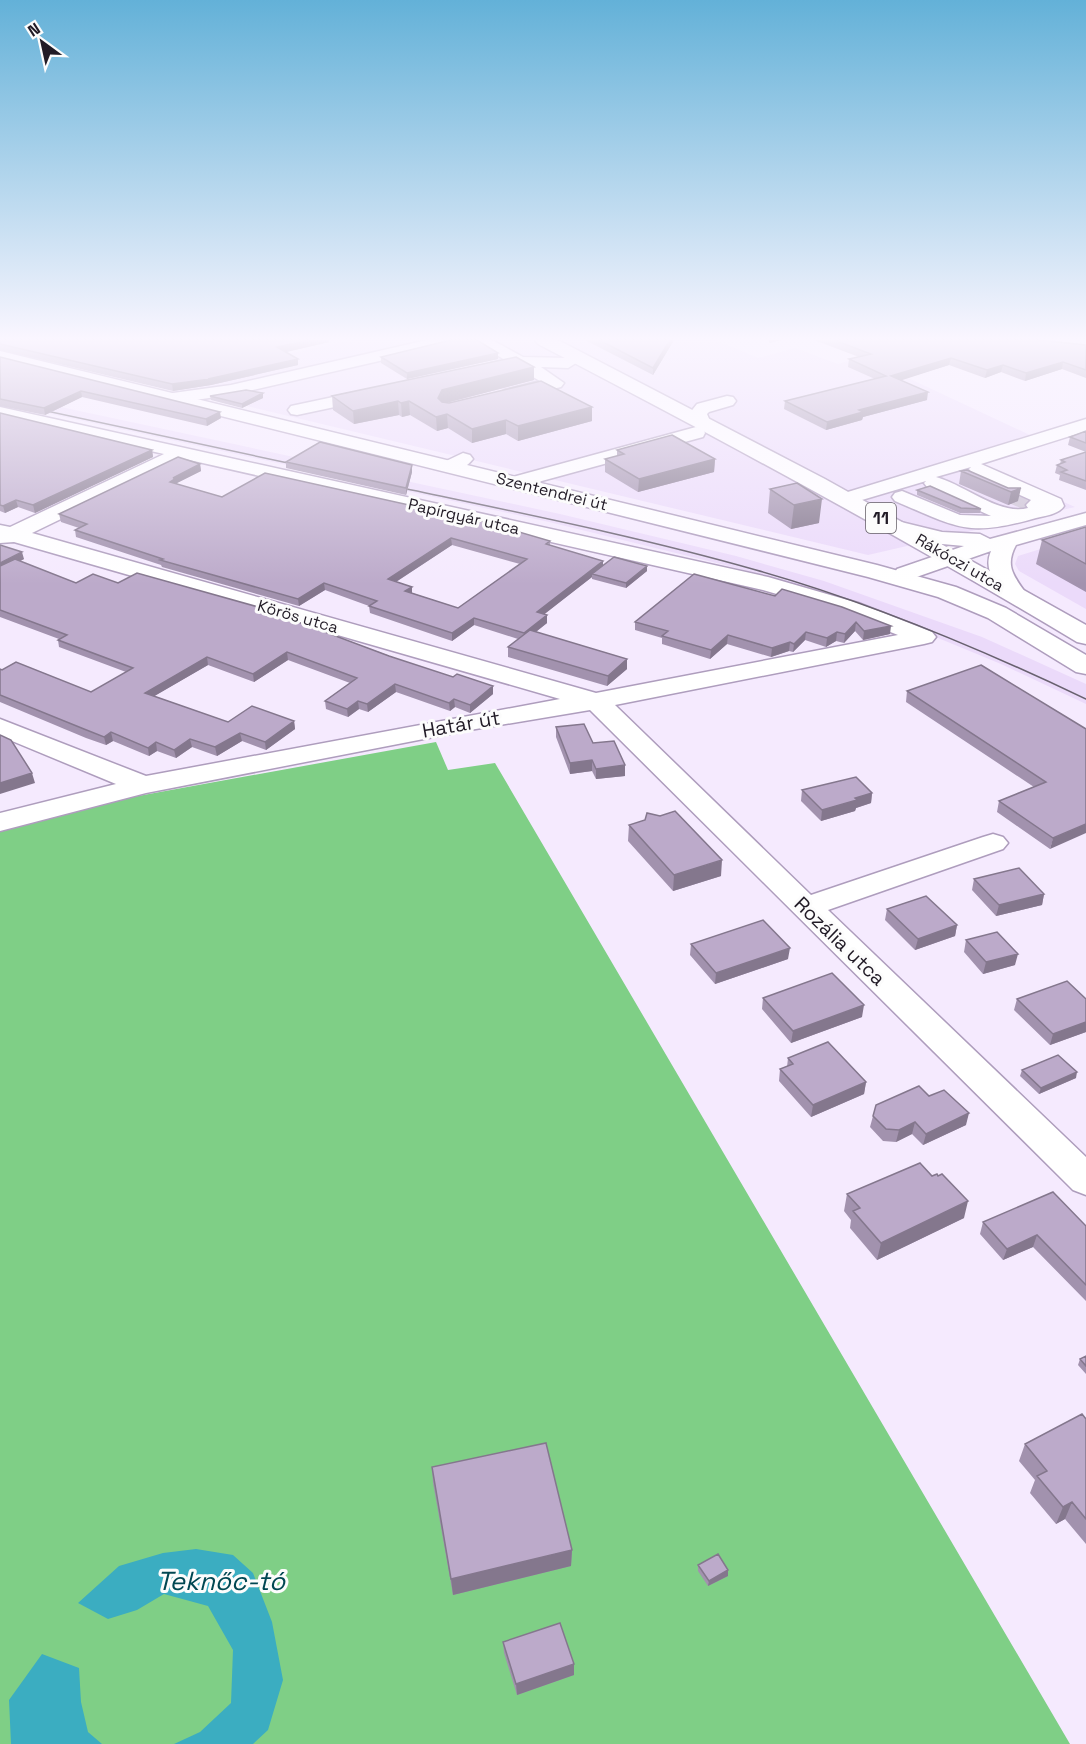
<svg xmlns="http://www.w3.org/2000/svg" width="1086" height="1744" font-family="'Space Grotesk',sans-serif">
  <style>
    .built { fill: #ebdafa }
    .forest { fill: #7fcf86 }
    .water { fill: #3badc1 }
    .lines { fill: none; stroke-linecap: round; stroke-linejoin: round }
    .minor-tunnel { stroke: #cbc1d3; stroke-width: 18; stroke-dasharray: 18 9; stroke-linecap: butt }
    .minor-casing { stroke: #ae9dbd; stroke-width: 3 }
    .major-casing { stroke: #ae9dbd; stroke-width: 3 }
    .minor { fill: #fff; fill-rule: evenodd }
    .major { fill: #fff; fill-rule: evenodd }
    .tram { stroke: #68616f; stroke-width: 1.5 }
    .wall { fill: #a292ae; fill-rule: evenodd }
    .shaded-wall { fill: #84778d }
    .building { fill: #bcaaca; stroke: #84778d; stroke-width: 1.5; fill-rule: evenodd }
    .labels { text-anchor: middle; stroke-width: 6; stroke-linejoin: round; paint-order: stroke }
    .far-street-label { font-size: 16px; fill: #211b26; stroke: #fcfcfc }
    .shield { fill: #fcfcfc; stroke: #635e66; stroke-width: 1.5 }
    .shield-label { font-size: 18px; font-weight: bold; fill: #211b26 }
    .street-label { font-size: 20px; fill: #211b26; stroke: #fcfcfc }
    .near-water-label { font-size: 26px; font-style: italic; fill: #004752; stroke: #fcfcfc }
  </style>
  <rect width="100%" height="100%" fill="#f5eafe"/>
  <path class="built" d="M353,340H716L758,358L795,348L838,364L855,359L908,378L1045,442L979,464L1075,507L868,555L151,383Z
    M0,394L560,514L736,556L824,581L982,637L1086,684V704L1001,664L897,621L811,589L725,565L549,522L0,403Z
    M1086,535V609L1019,571L1015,564L1018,556Z"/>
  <path class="forest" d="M436,742L448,770L495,763L1070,1744H0V829L138,796Z"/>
  <path class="water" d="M196,1549L233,1555L253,1573L272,1622L283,1680L268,1730L253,1744H174L200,1732L231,1703L233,1650L208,1606L164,1594L137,1610L108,1619L78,1603L119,1566L163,1553Z
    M42,1654L79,1668L81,1702L88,1732L102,1744H11L9,1700Z"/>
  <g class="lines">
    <path class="minor-tunnel" d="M1013,495L1036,505"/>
    <defs>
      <path id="minor" d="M427,340H457L449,345L231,395L173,403L167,402L164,398L167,394L173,393L231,385Z
        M472,340H492L523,357L568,358L576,363L568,368L541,367L564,383L561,387L510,399L504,398L501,394L504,390L540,381L517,368L497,372L491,371L489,367L491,363L505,360Z
        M371,389L377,390L380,394L377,398L297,415L291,414L288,410L291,406Z
        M727,396L733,397L736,401L733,405L709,412L707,414L710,421L707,425H695L689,414L697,404Z
        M0,407L768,577L858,603L932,632L936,637L932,642L924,644L615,705L811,895L983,837L993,834L1003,837L1008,843L1003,849L828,910L1086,1157V1195L1073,1190L590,710L470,730L146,793L0,831V813L116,784L0,736V719L146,776L560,699L14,542L0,543V525L10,527L164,454L0,417ZM185,459L763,590L842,613L898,635L596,693L32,533Z
        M1086,419V431L981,464L1061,499L1064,506C1059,514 1045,516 1036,518C967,538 957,527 895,501L892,497L895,493L902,491L960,515L991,516L927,487L924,483L926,481L845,505L838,503L835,499L838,495ZM971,467L969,469L972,473L1031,500L1026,505L1028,508C1000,516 963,484 936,477Z
        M696,427L703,429L705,433L703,437L516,488L509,486L506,482L509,478Z
        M463,453L470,455L473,459C466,468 455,473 444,470L441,466L444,462Z
        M1086,513V525L1016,545C1005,565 1013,575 1025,592L1022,597L1014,599L1006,597C995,582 983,570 991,551L905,581L897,579L894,574L897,569L964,546L942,544L894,532L890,528L894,524L901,522L942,532L980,534L990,539Z"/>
      <path id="major" d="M535,340H558L825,479L1086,625V644L1077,642C901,536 720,439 538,344Z
        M0,351L877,565L956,587L1006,608L1086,655V674L1076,672L988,618L938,597L868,577L0,361Z"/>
    </defs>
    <use href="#minor" class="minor-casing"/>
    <use href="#major" class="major-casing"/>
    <use href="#minor" class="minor"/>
    <use href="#major" class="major"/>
    <path class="tram" d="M0,401L302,466
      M393,486C515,512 637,536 756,570C870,602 979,648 1086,699"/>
  </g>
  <path class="wall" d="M0,340H328L329,342L285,352L298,365L211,385L173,391L0,350Z
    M585,340H674L653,375Z
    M814,340H1039L1086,345V378L1062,369L1025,381L1001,372L985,378L949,365L900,380L927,400L863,417L862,420L826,430L784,409L785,401L875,379L848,367L849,359L859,357Z
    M449,341L498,353V359L407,379L381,363V357Z
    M0,357L221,418L207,426L82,397L45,415L0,406Z
    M534,367V380L446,403L592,421L518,441L506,434L472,443L448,428L437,431L410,415L402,417L399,415L354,424L333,410L332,396Z
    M263,393V398L242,408L211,400L210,396Z
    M0,413L152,450L153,457L35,513L18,507L5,513L0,511Z
    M1086,431V452L1068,445L1070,437Z
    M617,450L715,459L714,472L638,492L605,472V459L617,456Z
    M1086,452V490L1059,480L1060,475L1055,473L1057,465L1060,464L1061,460Z
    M286,462L412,465V472L406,495L286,468Z
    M200,464L201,471L177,483V484L222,497L550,541V545L603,566L647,571L626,588L592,579V577L544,614L547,615V623L536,632L627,659V669L607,686L508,657V647L518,639L474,625L452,641L370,613L369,606L325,590L299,606L162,567L161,565L76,537L75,530L79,528L61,522L59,514ZM452,545L520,564L458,608L412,593V587L396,582Z
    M961,471L1008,488L1018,501L1008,505L959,484Z
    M797,483L819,523L791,529L768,513L770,489Z
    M917,490L981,509L980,513H960L917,495Z
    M1086,527V592L1036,564L1042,540Z
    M0,545L24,559L20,561L76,583H118L276,612V614L493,694L470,713L455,707L450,711L396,692L368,712L359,709L348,717L326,709L325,701L350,683L288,660L254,682L208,665L154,696L228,722L294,721L295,729L266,750L242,741L217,756L192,747L176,758L157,751L149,756L113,741L106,745L86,738L0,702V669L91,692L126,672L59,647L58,640L59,639L0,617Z
    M775,596L890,634L863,640L855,631L844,643L836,641L826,647L805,640L793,652L789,651L771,657L727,644L710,659L662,644V638L635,630V622Z
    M907,691L1086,729L1050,849L997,812L999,801L1034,787L906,702Z
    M556,727L593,743L625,765V776L596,779L592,771L570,774L556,737Z
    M802,790L872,793L871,803L856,808L855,811L821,821L801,801Z
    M629,825L721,876L673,891L628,841Z
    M974,879L1044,894L1042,905L996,916L972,890Z
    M887,909L957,925L955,936L915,950L885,920Z
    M966,940L1015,965L983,974L964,952Z
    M691,944L788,959L715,984L690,955Z
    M763,998L862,1017L791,1043L762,1009Z
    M1017,999H1086V1032L1050,1045L1014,1010Z
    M788,1058L866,1082L864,1094L811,1117L779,1081L780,1069L787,1067Z
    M1022,1070L1076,1078L1039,1094L1020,1076Z
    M929,1096L966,1125L923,1145L912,1134L896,1142L883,1141L870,1127L873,1116Z
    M847,1194L964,1218L877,1260L850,1228L851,1220L844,1211Z
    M983,1222L1086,1226V1301L1033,1247L1003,1260L980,1234Z
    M1086,1356V1374L1078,1365L1080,1359Z
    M1086,1419V1544L1065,1519L1056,1524L1030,1493L1035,1480L1019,1461L1025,1444Z
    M432,1467L572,1550L571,1566L453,1595L433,1483Z
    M698,1565L728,1570V1576L708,1586L698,1571Z
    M503,1642L574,1675L517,1695L504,1653Z"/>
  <path class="shaded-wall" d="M310,340H328L329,342L278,354L277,347Z
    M670,340H674L653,375V368Z
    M769,340H782L769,343Z
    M498,353V359L407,379V373Z
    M951,358L949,365L890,384L891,376Z
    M298,359V365L211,385L173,391L172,384L208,379Z
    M1063,362L1062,369L1025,381L1026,373Z
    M1003,365L1001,372L985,378L987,370Z
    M534,367V380L442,404L438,398L442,390Z
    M81,391L82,397L45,415L44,408Z
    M928,392L927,400L863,417L862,420L826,430L827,422L859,410Z
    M263,393V398L242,408V404Z
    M398,401L399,415L354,424L353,411Z
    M409,401L410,415L402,417L401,403Z
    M592,407V421L518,441V426Z
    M220,412L221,418L207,426L206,419Z
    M447,414L448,428L437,431L436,417Z
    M506,420V434L472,443V429Z
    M152,450L153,457L35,513L33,505Z
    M715,459L714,472L638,492L639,479Z
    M200,464L201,471L177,483L178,485L170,482L173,478Z
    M412,465V472L406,495V488Z
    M1021,488L1018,501L1008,505L1011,492Z
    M822,499L819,523L791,529L794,505Z
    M16,500L18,507L5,513L3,506Z
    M451,538L452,545L388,587V579Z
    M22,552L24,559L0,571V563Z
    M603,561V568L592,574V577L537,620V612Z
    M647,566V571L626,588V583Z
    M324,583L325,590L299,606L298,599Z
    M412,587V594L405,591Z
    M547,615V623L524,641V633Z
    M474,618V625L452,641V633Z
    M856,622L855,631L844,643L845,634Z
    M891,626L890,634L863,640L864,631Z
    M806,632L805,640L793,652L794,644Z
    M837,632L836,641L826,647L827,638Z
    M728,635L727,644L710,659L711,650Z
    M790,642L789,651L771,657L772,648Z
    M287,652L288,660L254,682L253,674Z
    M207,657L208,665L146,701L145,693Z
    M627,659V669L607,686L608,676Z
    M395,684L396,692L368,712L367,704Z
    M493,686V694L470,713V705Z
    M454,699L455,707L450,711L449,703Z
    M358,701L359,709L348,717L347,709Z
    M294,721L295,729L266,750L265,742Z
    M111,732L113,741L106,745L104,737Z
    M240,733L242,741L217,756L215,747Z
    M190,739L192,747L176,758L174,750Z
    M156,742L157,751L149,756L148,748Z
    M592,760V771L570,774V763Z
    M625,765V776L596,779V769Z
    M32,773L35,783L0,794V783Z
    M872,793L871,803L856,808L855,811L821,821L822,810L855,798Z
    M1086,824V833L1050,849L1053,838Z
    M722,860L721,876L673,891L674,875Z
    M1044,894L1042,905L996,916L999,905Z
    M957,925L955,936L915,950L918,939Z
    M790,948L788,959L715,984L716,973Z
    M1018,954L1015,965L983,974L986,962Z
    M864,1005L862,1017L791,1043L793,1031Z
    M1086,1022V1032L1050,1045L1053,1034Z
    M1077,1072L1076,1078L1039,1094L1041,1088Z
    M866,1082L864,1094L811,1117L813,1105Z
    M969,1113L966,1125L923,1145L926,1134Z
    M915,1122L912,1134L896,1142L899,1130Z
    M968,1201L964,1218L877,1260L881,1243Z
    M1037,1235L1033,1247L1003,1260L1007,1249Z
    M1072,1502L1065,1519L1056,1524L1063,1507Z
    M572,1550L571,1566L453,1595L451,1579Z
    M728,1570V1576L708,1586L709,1581Z
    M574,1664V1675L517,1695L516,1684Z"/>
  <path class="building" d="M0,340H310L277,347L298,359L208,379H210L172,384L0,344Z
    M451,340H477L498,353L407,373L381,357Z
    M599,340H670L653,368Z
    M834,340H1039L1086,345V370L1063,362L1026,373L1003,365L987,370L951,358L891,376L928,392L859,410L863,412L827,422L785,401L886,376L849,359L871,354Z
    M0,357L220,412L206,419L81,391L44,408L0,399Z
    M516,357L534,367L442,390L438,398L442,402L449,403L541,381L592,407L518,426L506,420L472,429L447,414L436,417L409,401L401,403L398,401L353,411L332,396Z
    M246,390L263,393L242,404L210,396Z
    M0,413L152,450L33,505L16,500L3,506L0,505Z
    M1086,431V443L1070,437Z
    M672,435L715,459L639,479L605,459L624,454L617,450Z
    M320,442L412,465L406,488L286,462Z
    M1086,452V481L1061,472L1067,470L1057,465L1065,462L1061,460Z
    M178,457L200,464L173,478H176L170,482L222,497L265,473L481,521L550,541L546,544L603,561L537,612L547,615L524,633L474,618L452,633L369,606L377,601L324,583L298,599L160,560L163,559L75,530L87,524L59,514ZM451,538L527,559L458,608L405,591L412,587L388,579Z
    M967,470L1008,488H1021L1011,492L961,471Z
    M797,483L822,499L794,505L770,489Z
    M930,486L981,509L961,508L917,490Z
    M1086,527V564L1042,540Z
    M0,545L22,552L0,563Z
    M614,557L647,566L626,583L592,574Z
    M15,559L76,583L93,574L118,583L137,573L276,612L274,613L389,656L453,677L457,674L493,686L470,705L454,699L449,703L395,684L367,704L358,701L347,709L325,701L357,678L287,652L253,674L207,657L145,693L228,722L252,706L294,721L265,742L240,733L215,747L190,739L174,750L156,742L148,748L111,732L104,737L84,729L0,695V669L2,670L16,662L91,692L133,668L58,640L67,635L0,610V566Z
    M694,574L775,596L782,589L842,607L891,626L864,631L856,622L845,634L837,632L827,638L806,632L794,644L790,642L772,648L728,635L711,650L662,636L668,631L635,622Z
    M530,630L627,659L608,676L508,647Z
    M981,665L1086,729V824L1053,838L999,801L1046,782L907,691Z
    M584,724L593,743L614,741L625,765L596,769L592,760L570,763L556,727Z
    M0,735L11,740L32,773L0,783Z
    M856,777L872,793L855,798L857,800L822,810L802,790Z
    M675,811L722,860L674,875L629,825L645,820L647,813L660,816Z
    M1019,868L1044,894L999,905L974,879Z
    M926,896L957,925L918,939L887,909Z
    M763,920L790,948L716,973L691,944Z
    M997,932L1018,954L986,962L966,940Z
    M832,973L864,1005L793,1031L763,998Z
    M1067,981L1086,999V1022L1053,1034L1017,999Z
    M828,1042L866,1082L813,1105L780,1069L793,1064L788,1058Z
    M1058,1055L1077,1072L1041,1088L1022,1070Z
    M919,1086L929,1096L944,1090L969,1113L926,1134L915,1122L899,1130L886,1129L873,1116L876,1105Z
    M920,1163L932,1176L937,1174L938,1176L942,1174L968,1201L881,1243L853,1211L860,1208L847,1194Z
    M1053,1192L1086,1226V1285L1037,1235L1007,1249L983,1222Z
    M1086,1356V1366L1080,1359Z
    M1082,1414L1086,1419V1519L1072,1502L1063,1507L1037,1476L1047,1471L1025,1444Z
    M546,1443L572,1550L451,1579L432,1467Z
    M718,1554L728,1570L709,1581L698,1565Z
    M560,1623L574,1664L516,1684L503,1642Z"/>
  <linearGradient id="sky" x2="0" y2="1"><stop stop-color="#63b1d8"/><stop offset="0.58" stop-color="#faf6ff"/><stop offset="1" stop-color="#faf6ff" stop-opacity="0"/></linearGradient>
  <rect width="1086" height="584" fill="url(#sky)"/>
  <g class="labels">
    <g class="far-street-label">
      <text transform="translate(552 491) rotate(14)" y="6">Szentendrei út</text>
      <text transform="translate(464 516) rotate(13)" y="6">Papírgyár utca</text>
      <text transform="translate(960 562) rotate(30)" y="6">Rákóczi utca</text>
      <text transform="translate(298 616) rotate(16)" y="6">Körös utca</text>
    </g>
    <rect class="shield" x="866" y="503" width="30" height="30" rx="4.5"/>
    <g class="shield-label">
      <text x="881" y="524">11</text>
    </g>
    <g class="street-label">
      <text transform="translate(461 724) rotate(-10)" y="7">Határ út</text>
      <text transform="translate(840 941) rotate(44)" y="7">Rozália utca</text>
    </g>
    <g class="near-water-label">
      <text x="221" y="1590">Teknőc-tó</text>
    </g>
  </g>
  <g transform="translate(42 42) rotate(327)" stroke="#fcfcfc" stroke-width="4.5" paint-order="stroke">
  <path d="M0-4.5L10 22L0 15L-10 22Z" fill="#211b26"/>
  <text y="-9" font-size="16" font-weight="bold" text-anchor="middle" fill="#211b26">N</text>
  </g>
</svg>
